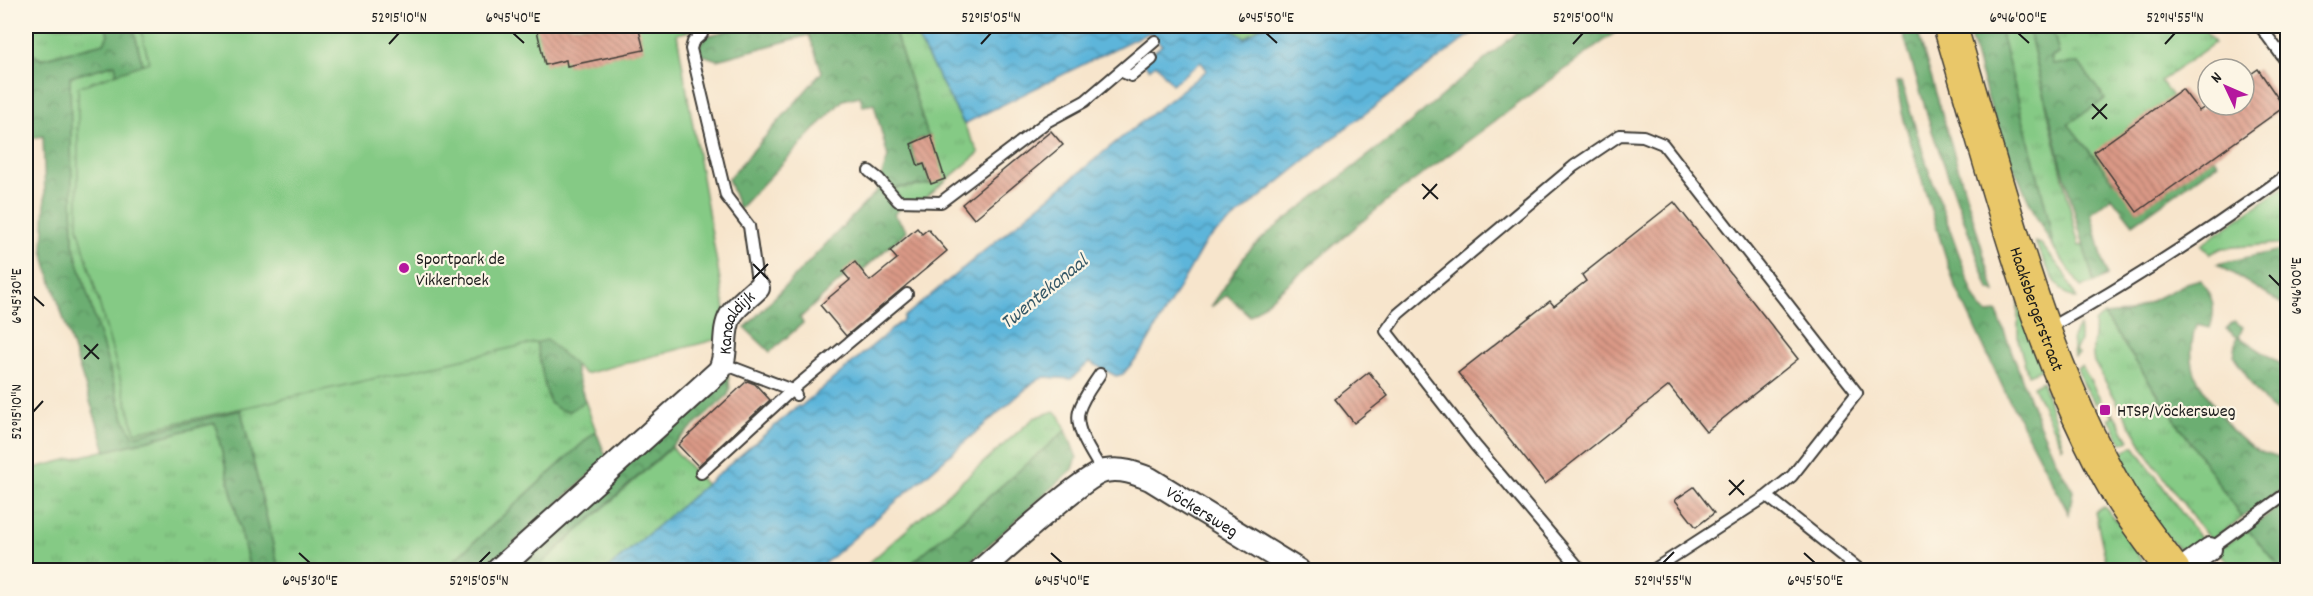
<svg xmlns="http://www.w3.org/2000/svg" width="2313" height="596" font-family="Dekko,sans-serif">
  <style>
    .grass { fill: url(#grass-tufts); stroke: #507350; stroke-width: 1.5 }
    .forest { fill: url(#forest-crowns); stroke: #446547; stroke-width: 1.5 }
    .garden { fill: #85ca85; stroke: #507350; stroke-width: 1.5 }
    .water { fill: url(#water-waves); stroke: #3c687b; stroke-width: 1.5 }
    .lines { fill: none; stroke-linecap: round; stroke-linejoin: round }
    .stream { stroke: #5db5da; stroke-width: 5 }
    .building { fill: url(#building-back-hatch) }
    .service-casing { stroke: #3d3a36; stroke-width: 14 }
    .minor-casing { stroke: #3d3a36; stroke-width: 26 }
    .primary-casing { stroke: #3d3a36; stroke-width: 36 }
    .service { stroke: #fff; stroke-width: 10 }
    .minor { stroke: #fff; stroke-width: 22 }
    .primary { stroke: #e9c769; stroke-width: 33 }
    .ticks { fill: none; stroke: #1c1c1c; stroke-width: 2 }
    .poi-dot { fill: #b5179e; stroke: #fcf5e5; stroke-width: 2 }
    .labels { text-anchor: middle; stroke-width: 4.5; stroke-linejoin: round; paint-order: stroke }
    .poi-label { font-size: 18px; fill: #1c1c1c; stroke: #fcf5e5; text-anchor: start }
    .street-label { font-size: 18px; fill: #1c1c1c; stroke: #fcf5e5 }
    .water-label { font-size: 20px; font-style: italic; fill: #365968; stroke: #fcf5e5 }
    .neatline { fill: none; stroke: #1c1c1c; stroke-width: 2 }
    .ticks-label { font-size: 15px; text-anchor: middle; fill: #1c1c1c }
  </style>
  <defs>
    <pattern id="grass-tufts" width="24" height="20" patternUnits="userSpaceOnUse" patternTransform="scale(1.5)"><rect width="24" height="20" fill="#85ca85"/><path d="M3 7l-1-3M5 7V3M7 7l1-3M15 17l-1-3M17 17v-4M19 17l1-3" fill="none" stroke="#72ad72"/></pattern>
    <pattern id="forest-crowns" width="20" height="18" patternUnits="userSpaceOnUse" patternTransform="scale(1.5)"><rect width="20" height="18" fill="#6cae72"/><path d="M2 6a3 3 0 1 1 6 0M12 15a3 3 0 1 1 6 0" fill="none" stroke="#588d5d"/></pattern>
    <pattern id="water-waves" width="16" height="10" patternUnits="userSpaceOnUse" patternTransform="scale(1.5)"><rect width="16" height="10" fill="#5db5da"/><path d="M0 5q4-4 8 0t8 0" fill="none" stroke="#4c92b0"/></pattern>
    <pattern id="building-back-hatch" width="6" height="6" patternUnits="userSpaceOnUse" patternTransform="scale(1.5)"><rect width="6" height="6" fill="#da9986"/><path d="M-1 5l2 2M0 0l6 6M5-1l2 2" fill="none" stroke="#b07c6d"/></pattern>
  </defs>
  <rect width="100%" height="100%" fill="#fcf5e5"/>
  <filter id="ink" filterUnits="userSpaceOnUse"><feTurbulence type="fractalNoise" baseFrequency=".0167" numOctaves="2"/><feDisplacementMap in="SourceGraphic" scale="12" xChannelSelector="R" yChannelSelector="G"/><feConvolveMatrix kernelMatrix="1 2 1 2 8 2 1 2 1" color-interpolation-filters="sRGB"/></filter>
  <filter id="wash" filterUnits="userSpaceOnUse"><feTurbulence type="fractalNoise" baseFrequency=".008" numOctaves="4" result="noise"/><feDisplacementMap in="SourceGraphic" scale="24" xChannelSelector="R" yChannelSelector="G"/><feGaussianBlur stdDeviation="1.35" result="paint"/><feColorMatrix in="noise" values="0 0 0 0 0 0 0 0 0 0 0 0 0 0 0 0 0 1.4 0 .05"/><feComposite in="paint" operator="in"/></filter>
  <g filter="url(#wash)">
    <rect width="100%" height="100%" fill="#f7e5cc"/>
    <path class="grass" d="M26,26H106L108,35L104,43L40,59L34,55L26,56Z
      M133,26H467L570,411L585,401L596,431L451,563L419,570H279L241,411L133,436L124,419L73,245L69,91L70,77L115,64L148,88Z
      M893,26H911L979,153L914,207L905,205L891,189L931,184L930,135L928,136Z
      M1225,26H1262L1245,38Z
      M1999,26H2028L2077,238L2079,246L2084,245L2094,283L2081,287L2053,247L2047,212Z
      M2052,26H2202L2214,43L2161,81L2210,152L2113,181L2068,124L2105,99L2053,64L2051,57L2059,54Z
      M2287,185V243L2222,248L2210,254L2201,245Z
      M2035,242L2041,244L2064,273L2077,299C2056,294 2044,260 2035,242Z
      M2018,301L2043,369L2028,375L2018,340Z
      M2104,315L2242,518L2210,540L2149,457L2094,362C2090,350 2096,337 2094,323Z
      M2080,326V341L2075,351L2078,354L2074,357L2072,337Z
      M2082,366L2101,400L2095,404L2083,385L2077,368Z
      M2042,381L2063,446L2062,447L2033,386Z
      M2108,406H2109L2129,440L2122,443L2109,418L2113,416Z
      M1054,411L1060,416L1066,430L904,570H861L1034,418Z
      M215,423L250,570H26V470Z
      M2134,446L2204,544L2189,553C2163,549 2131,477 2120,453Z
      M672,447L706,485L606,570H534Z
      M2104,507L2120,524L2147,570H2108L2095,512Z
      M2248,530L2282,570H2233L2218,550Z"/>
    <path class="forest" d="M106,26H133L148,88L123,103L115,64L70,77L73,245L124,419L133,436L241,410L279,570H250L215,423L106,451L47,267L43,250L45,198L43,136L26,140V56L34,55L41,59L104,43L108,35Z
      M745,26H893L928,136L917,140L918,145L912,147L918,165L924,164L931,184L892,188L905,205L894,214L907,231L856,276L851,271L800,318L803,323L770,352L745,328L876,192L888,157L874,104L863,106L860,96L843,100L739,209L728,179L822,72L809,35L717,60L697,53L696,49L706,36Z
      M1525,26H1624L1389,199L1250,316L1227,295L1211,307L1246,254L1267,234L1401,130Z
      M1901,26H1916L1995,292L1989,289L1932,131Z
      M1967,26H1999L2047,212L2053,247L2037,218L1998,134Z
      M2028,26H2052L2059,54L2051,57L2053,64L2079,63L2105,99L2068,124L2113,181L2135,168L2210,152L2218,163L2133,224L2112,197L2091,213L2107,276L2094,283L2061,163Z
      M1901,82L1930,174L1974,296L1981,308L1988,313L1997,312L2037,419L2057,463L2073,491L2069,514L2006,394L1954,283L1925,191L1902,113L1896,83Z
      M525,142L577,375L585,401L570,411L560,410L550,403L545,387L533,326Z
      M2280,250L2287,253V307L2217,264Z
      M2200,279C2213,297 2217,307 2210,328L2196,325C2192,338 2190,352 2193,366C2195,378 2203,389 2210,399C2226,423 2240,447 2269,455C2276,457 2281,459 2287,458V485L2242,518L2104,315L2128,313L2187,283Z
      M2234,321L2243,327L2239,337L2287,368V413L2281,414L2270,408L2254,388L2234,356L2237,337L2226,329Z
      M728,374L730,389L728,395L534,570H510Z
      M1066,430L1077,458L1073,469L961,570H904Z
      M596,431L607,459L484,570H419L451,563Z
      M2284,502L2288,506L2287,570H2282L2248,530Z"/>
    <path class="garden" d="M140,26H709L677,34L725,309L718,339L585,374L547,340L135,432L78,227V87L149,62Z"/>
    <path class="water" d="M911,26H1225L1245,38L1262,26H1482L1342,131L1206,241L1142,352L1123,374L1116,376L1090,362L1071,379L1045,377L1035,381L817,570H606L798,406L800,407L904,319V317L1116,142L1207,70L1201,62L1172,84L1156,64L1149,69L1142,61L1162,45L1149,33L1132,40L964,124Z"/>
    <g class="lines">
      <path class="stream" d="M823,566L827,570"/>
    </g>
    <g id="blocks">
      <path class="building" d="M536,26H638L644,50L567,66L566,60L545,65Z
        M2258,69L2284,107L2137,212L2094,152L2182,89L2199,111L2208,105H2244V79Z
        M1051,131L1063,145L974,219L962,204Z
        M931,135L945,179L931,184L924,164L918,166L911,144Z
        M1674,202L1798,359L1706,432L1669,386L1545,484L1458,373L1550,301L1554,306L1586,281L1582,275Z
        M917,228L922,234L928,229L947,251L846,336L820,305L850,280L843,272L855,262L870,281L897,259L890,251Z
        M1369,372L1388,396L1354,423L1335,399Z
        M747,381L755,384L770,400L698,466L678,445Z
        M1694,487L1714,513L1696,527L1675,500Z"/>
    </g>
  </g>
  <g filter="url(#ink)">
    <use href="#blocks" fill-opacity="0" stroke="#3d3a36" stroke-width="1.5"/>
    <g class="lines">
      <defs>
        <path id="service" d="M2260,26L2288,64
          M702,34L693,42L691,49L726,196L749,226L758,288
          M1120,71L1131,76L1152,59
          M869,171L879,179L898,201L941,202L1048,121L1085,101L1155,41
          M2047,329C2130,283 2211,230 2288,174
          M724,364L792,390L796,395
          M1100,374C1093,385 1083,397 1079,411C1074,430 1093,455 1102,471
          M701,473L792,390L907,294
          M1767,496L1860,570
          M2210,549L2288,492
          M1581,570L1475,445L1386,331L1398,314L1574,166L1620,135L1643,136L1663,144L1857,393L1792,476L1767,496L1653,570"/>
        <g id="minor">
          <path id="s1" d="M498,570L719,371C729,355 721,332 731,315C737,305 750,296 758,288"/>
          <path id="s2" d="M981,570C1002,552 1084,475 1105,471C1122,468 1135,473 1150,479L1298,570"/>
          <path d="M2181,570L2210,549"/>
        </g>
        <g id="primary">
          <path id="s3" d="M1950,26C1998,183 2037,353 2120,496C2136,522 2155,546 2173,570"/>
        </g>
      </defs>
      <use href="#service" class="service-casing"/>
      <use href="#minor" class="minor-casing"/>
      <use href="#primary" class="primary-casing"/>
      <use href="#service" class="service"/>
      <use href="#minor" class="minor"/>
      <use href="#primary" class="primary"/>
    </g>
  </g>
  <path class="ticks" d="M513,33L524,43M1266,33L1277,43M2018,33L2029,43M389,44L399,33M981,44L991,33M1573,44L1583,33M2165,44L2175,33M2092,104L2107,119M2092,119L2107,104M1422,184L1438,199M1423,199L1437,184M753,264L768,279M2269,275L2280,286M753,279L768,264M33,296L44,306M84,345L99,359M84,359L98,344M33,412L43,401M1729,480L1744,495M1729,495L1744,480M299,553L310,563M1051,553L1062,563M1804,553L1815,563M479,563L490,552M1663,563L1674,552"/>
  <g class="poi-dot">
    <circle cx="404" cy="268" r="6"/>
    <rect x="2099" y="404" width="12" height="12" rx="3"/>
  </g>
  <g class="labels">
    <g class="poi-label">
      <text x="416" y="264">Sportpark de<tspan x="416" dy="21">Vikkerhoek</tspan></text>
      <text x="2117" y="416">HTSP/Vöckersweg</text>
    </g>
    <g class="street-label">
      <text dy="6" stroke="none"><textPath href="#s3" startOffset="296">Haaksbergerstraat</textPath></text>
      <text dy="6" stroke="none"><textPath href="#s1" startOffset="350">Kanaaldijk</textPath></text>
      <text dy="6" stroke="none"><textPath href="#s2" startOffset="267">Vöckersweg</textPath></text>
    </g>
    <g class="water-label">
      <text transform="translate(1043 291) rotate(-39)" y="7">Twentekanaal</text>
    </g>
  </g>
  <rect width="2313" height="596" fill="none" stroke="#fcf5e5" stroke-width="66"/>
  <g transform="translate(2226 87) rotate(314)"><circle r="28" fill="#fcf5e5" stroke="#a29e95" stroke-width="1.5"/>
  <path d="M0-4.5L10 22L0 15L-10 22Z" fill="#b5179e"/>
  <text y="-9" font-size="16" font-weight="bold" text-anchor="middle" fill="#1c1c1c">N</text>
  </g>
  <rect x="33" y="33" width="2247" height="530" class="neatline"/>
  <g class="ticks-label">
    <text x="399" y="22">52°15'10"N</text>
    <text x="513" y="22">6°45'40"E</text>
    <text x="991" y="22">52°15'05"N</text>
    <text x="1266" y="22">6°45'50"E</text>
    <text x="1583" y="22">52°15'00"N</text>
    <text x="2018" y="22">6°46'00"E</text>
    <text x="2175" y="22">52°14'55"N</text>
    <text transform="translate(2296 286) rotate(-90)" y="5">6°46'00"E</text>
    <text transform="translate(16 296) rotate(-90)" y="5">6°45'30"E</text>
    <text transform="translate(16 412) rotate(-90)" y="5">52°15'10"N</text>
    <text x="310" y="585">6°45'30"E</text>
    <text x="479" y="585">52°15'05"N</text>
    <text x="1062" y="585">6°45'40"E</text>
    <text x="1663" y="585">52°14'55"N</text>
    <text x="1815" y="585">6°45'50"E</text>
  </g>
</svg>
